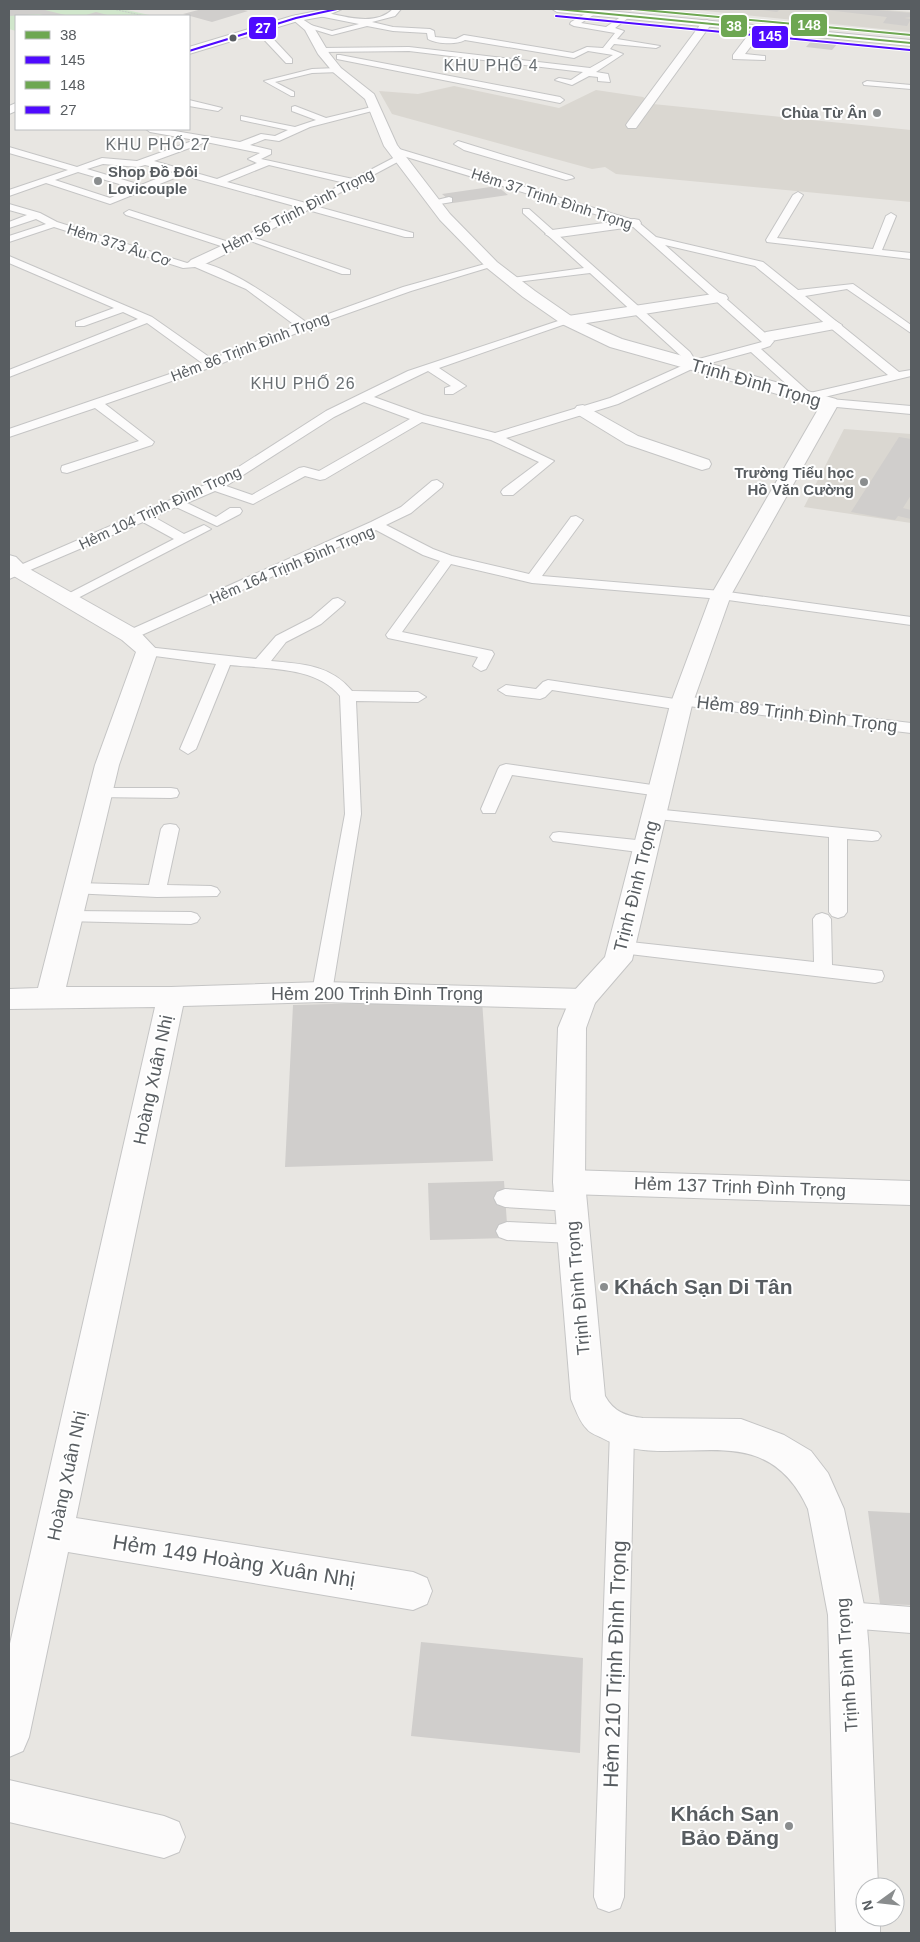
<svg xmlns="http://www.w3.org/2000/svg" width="920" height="1942" font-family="Arial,sans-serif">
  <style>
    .education { fill: #dad7d1 }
    .green { fill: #d0e6cb }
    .building { fill: #d0cecc }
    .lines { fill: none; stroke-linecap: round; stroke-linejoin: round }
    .service-casing { stroke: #c5c5c5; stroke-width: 2 }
    .minor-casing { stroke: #c5c5c5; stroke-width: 2 }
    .tertiary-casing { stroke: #c5c5c5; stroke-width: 2 }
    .secondary-casing { stroke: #c4c5c4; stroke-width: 2 }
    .path { stroke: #c4cac5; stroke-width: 1; stroke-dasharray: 2 1; stroke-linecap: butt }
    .service { fill: #fcfbfb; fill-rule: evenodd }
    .minor { fill: #fcfbfb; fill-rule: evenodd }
    .tertiary { fill: #fcfbfb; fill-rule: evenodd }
    .secondary { fill: #fcfbfb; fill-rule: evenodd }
    .bus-1-casing { stroke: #fff; stroke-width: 4 }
    .bus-2-casing { stroke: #fff; stroke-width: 4 }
    .bus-3-casing { stroke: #fff; stroke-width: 4 }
    .bus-4-casing { stroke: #fff; stroke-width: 4 }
    .bus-1 { stroke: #6ea752; stroke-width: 2 }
    .bus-2 { stroke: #4f0aff; stroke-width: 2 }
    .bus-3 { stroke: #6ea752; stroke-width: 2 }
    .bus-4 { stroke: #4f0aff; stroke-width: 2 }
    .bus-dot { fill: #585d61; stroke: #fff; stroke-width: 2 }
    .poi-dot { fill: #8a8d8e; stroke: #fff; stroke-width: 2 }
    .labels { text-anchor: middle; stroke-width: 4; stroke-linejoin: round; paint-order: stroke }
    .far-poi-label { font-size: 15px; font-weight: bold; fill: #585d61; stroke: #fff; text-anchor: end }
    .far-street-label { font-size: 15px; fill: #585d61; stroke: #fff }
    .far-neighbourhood-label { font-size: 16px; letter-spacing: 1px; fill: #696f73; stroke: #fff }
    .street-label { font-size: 18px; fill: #585d61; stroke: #fff }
    .near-poi-label { font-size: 21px; font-weight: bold; fill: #585d61; stroke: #fff; text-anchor: start }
    .near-street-label { font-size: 21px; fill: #585d61; stroke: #fff }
    .line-badge { stroke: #fff; stroke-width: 2 }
    .badge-label { font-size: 14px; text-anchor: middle; font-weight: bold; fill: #fff }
  </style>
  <rect width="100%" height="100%" fill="#e8e6e2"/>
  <path class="education" d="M698,9H875L911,12V32L696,10Z
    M454,86L559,108L596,90L643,97L653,104L911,130V202L616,174L605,167L592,169L392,114L379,91L418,94Z
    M844,429L911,434V523L804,507Z"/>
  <path class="green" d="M9,9H122L154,16H16V31L9,29Z"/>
  <path class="building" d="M9,9H41L69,16H39L43,15L39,14L9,16Z
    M202,9H239L248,11L212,22L183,14Z
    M754,9H780L777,12Z
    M818,9H863L911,13V17L904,18L911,19L907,26L883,23L887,17Z
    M96,12L111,16H83Z
    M813,39L819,40L839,42L832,50L806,47Z
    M497,186L508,195L453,203L442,194Z
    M899,437L911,439V495L903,508L911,510V519L898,516L895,520L851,512Z
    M482,1000L493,1161L285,1167L293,1005Z
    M504,1181L508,1238L430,1240L428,1183Z
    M868,1511L911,1513V1605L880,1604Z
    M421,1642L583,1658L580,1753L411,1736Z"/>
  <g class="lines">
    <defs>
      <path id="service" d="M393,9H401L395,16L372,22L393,27L430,29L434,31L435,37L456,39L464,35L573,53L587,47L603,48L615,33L574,26L570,24L571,22L592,10H595V14L581,23L606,27L625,14L629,16L628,18L615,28L624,31L617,39L660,46L656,48L614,44L610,49L623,54L596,72L608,74L610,82L598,81V77L589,76L572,85L555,80L559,78L571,80L583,72L409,51L322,52L318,50L322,48L409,47L590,68L613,55L588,51L574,58L465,40C457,45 436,44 428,39L427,33L393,31L367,26L332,35L303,26L307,24L332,31L359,24L319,16L318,14L322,12C344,16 375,27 393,9Z
        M256,27H262L292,59V63H286L256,31Z
        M340,55L560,97L564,100L560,103L337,59V55Z
        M337,68L341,70L340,72L312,73L275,82L294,92V96H291L264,81L312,69Z
        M867,81L911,85V89L864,85L863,83Z
        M189,100L222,108L218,111L189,106Z
        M295,106L326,118L376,106L380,109L310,127L279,141L265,139L250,145L271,150V154L261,159L353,179L397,156L405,158L315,206L413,233V237H405L308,210L255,238L350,270V274H342L242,238L298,207L182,175L110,204L46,183L9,196V190L68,170L9,153V147L77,167L102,158L137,161L195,140L150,132L146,129H163L240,142L261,134L275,136L288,130L241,120V116L295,127L316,120L292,111V107ZM206,142L260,153L248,159L257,163L217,179L154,161ZM103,164L138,167L145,165L173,172L141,185L87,169ZM269,165L345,183L306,203L227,182ZM78,172L133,188L110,198L55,180Z
        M458,141L572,176L574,178L566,180L464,150L454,144Z
        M390,148H396L637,221L656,237L763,262L798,290L853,284L911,325V333L847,289L805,296L899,372L911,370V376L808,401L804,400L751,352L696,367L618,404L506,438L554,461L513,495H503L501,492L503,489L539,462L491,440L422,422L325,479L320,480L305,476L253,504L215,491L187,503L216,517L230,508H240L242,511L240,514L217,526L176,507L154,517L184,534L204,525L211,529L72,601L67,602L60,598L174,539L143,522L9,579V570L223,477L326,411L408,371L564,319H572L574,321L439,368L466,386L453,394H445V388L451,386L428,371L374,397L424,415L495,433L610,398L686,364L681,356L590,273L508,283L507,281L512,278L584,268L523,213V209H529L690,352L695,360L762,342L631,225L390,152ZM665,245L755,266L888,375L810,393L761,349L770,346L774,341L772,339ZM364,402L410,419L319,471L304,467L299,468L252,495L226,486L334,417Z
        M798,192L803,195L777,238L873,249L886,216L891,213L896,216L882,250L911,253V259L767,242L766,240L793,195Z
        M449,197L452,198V202L434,205L429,202Z
        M9,204L40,213L57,222L187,263C214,254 282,305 306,322L403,287L492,262L497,265L411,291L329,320L215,366L105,404L154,442L152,445L67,473L62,472L61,469L62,466L139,441L95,408L9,437V429L202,363L147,323L9,377V370L138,319L123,312L84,326H76V322L114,308L9,263V256L152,317L212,359L296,326L246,289L195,267L183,268L54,227L9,242V236L46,224L36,219L9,228V222L27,215L9,210Z
        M129,210L235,244L236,246L227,248L126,215L124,213Z
        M830,399L911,406V414L826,406L824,403L826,400Z
        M437,480L443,484L442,487L411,513L386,525L433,549L452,556L529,574L571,517L576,516L583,520L542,576L721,591L911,617V625L721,599L532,583L451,564L402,632L492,651L494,654L486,669L481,671L473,666L478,657L388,638L386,635L440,561L423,555L376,530L135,638H125L123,635L125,632L371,522L401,507L432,481Z
        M338,598L345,602L343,605L321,624L286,642L271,661C303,664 331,665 352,691L418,692L426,697L418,702L356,701L361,814L332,992L329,997L322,999L315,997L312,992L345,814L340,696C316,666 266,669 230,665L196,749L188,754L180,749L216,664L147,655L140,651L147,647L256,659L276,636L311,618L333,599Z
        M548,680L675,699L682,696L911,723V733L688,706L681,710L552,690L545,697L540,699L506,695L498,690L506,685L536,689L543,682Z
        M506,764L659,786L665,787L667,791L665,795L659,796L512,775L495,813H483L481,809L498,769L500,766Z
        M100,788H171L177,789L179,793L177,797L171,798L94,797L92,793L94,789Z
        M654,809L872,831L878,832L881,836L878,840L872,841L847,839V912L844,916L838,918L832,916L829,912V837L648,818L646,814L648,810Z
        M170,824L176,825L179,829L167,885L211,886L217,888L220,892L217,896L157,897L71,893L68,889L71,885L77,883L149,885L161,829L164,825Z
        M559,832L646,841L652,843L655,847L652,851L646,853L553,841L550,837L553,833Z
        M70,911L191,912L197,914L200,918L197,922L191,924L64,921L61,917L64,913Z
        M822,913L828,915L831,919L832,965L882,971L884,976L882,981L875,983L621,953L614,951L612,947L614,943L621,941L814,962L813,919L816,915Z
        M505,1189L571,1193L579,1196L582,1202L579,1208L571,1211L505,1207L497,1204L494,1198L497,1192Z
        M507,1222L573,1225L581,1228L584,1234L581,1240L573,1243L507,1240L499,1237L496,1231L499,1225Z
        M622,1420L631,1423L634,1431L624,1897L620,1908L609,1912L598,1908L594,1897L610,1431L613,1423Z
        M847,1602L911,1607V1633L847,1628L838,1624L834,1615L838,1606Z"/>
      <path id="minor" d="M707,20L712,23L636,128H628L626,125L628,122L703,21Z
        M759,25L765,28L745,54L765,56V60L733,59V55L755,26Z
        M634,219L639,220L641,223L639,226L552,238L545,234L552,230Z
        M247,234L254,238L252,241L201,266H191L188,263L191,260Z
        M720,293L726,295L728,298L726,301L568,326L560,321L568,316Z
        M834,320L842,325L840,328L766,342L758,337L766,332Z
        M583,405L638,436L709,460L711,464L709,468L702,470L626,444L577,414L574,410L577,406Z
        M9,555L16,557L26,567L138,630L158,651L119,765L66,987H171L322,982L583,989L593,992L597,999L593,1006L583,1009L322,1002L183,1006L76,1518L413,1572L427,1578L432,1591L427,1604L413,1610L68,1552L29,1737L23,1751L9,1757V1648L155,1007L9,1009V989L38,988L95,765L136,652L122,640L12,575L9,572Z
        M569,1170L911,1181V1205L569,1194L558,1191L553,1182L558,1173Z
        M9,1780L164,1816L179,1822L185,1837L179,1852L164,1858L9,1822Z"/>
      <path id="tertiary" d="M296,15L313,26L329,53L341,68L374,94L397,145L450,214L497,262L535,291L574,318L622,339L836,399L839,403L731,595L692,705L632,960L595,1003L586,1028L585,1182L605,1396C614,1412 626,1416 643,1418L741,1419L784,1435L811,1451L828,1473L844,1509L866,1615L869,1651L878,1887H865V1917H880V1933H836L828,1615L808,1509C762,1408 671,1477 600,1437C596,1435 590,1433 587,1429C580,1423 575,1408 571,1399L553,1182L558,1028L573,992L605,957L670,705L711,595L820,406L610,347L562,324L523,297L487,268L440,220L384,146L365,99L333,72L318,54L305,30L291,18Z"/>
      <path id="secondary" d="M327,9H342L326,16L298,21L189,54V47L292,16Z
        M552,9H588L911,40V46L557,12Z
        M16,103V111L9,114V106Z"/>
    </defs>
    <use href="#service" class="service-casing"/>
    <use href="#minor" class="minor-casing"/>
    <use href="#tertiary" class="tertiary-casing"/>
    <use href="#secondary" class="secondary-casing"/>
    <path class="path" d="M113,9L145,16"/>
    <use href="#service" class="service"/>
    <use href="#minor" class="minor"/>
    <use href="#tertiary" class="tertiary"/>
    <use href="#secondary" class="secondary"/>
    <defs>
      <path id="bus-1" d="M557,9L911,43"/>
      <path id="bus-2" d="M556,16L910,50"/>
      <path id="bus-3" d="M633,9L911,35"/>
      <path id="bus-4" d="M189,51L296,18L337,9"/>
    </defs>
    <use href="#bus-1" class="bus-1-casing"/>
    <use href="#bus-2" class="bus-2-casing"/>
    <use href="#bus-3" class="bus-3-casing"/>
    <use href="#bus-4" class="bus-4-casing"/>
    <use href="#bus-1" class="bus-1"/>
    <use href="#bus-2" class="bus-2"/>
    <use href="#bus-3" class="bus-3"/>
    <use href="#bus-4" class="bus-4"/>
  </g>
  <circle class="bus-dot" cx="233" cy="38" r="4.5"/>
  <g class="poi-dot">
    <circle cx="877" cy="113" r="5"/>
    <circle cx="98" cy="181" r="5"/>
    <circle cx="864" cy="482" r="5"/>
    <circle cx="604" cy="1287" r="5"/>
    <circle cx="789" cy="1826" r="5"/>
  </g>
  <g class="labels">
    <g class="far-poi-label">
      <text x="867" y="118">Chùa Từ Ân</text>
      <text x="108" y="177" text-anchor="start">Shop Đồ Đôi<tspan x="108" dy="17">Lovicouple</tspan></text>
      <text x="854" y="478">Trường Tiểu học<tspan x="854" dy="17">Hồ Văn Cường</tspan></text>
    </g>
    <g class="far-street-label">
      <text transform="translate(552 199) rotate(18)" y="5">Hẻm 37 Trịnh Đình Trọng</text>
      <text transform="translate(298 211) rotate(-27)" y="5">Hẻm 56 Trịnh Đình Trọng</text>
      <text transform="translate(119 245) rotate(18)" y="5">Hẻm 373 Âu Cơ</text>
      <text transform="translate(250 347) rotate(-21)" y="5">Hẻm 86 Trịnh Đình Trọng</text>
      <text transform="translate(160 508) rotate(-25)" y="5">Hẻm 104 Trịnh Đình Trọng</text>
      <text transform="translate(292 565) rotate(-23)" y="5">Hẻm 164 Trịnh Đình Trọng</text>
    </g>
    <g class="far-neighbourhood-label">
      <text x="491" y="71">KHU PHỐ 4</text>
      <text x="158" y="150">KHU PHỐ 27</text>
      <text x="303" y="389">KHU PHỐ 26</text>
    </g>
    <g class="street-label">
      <text transform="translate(756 383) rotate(16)" y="6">Trịnh Đình Trọng</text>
      <text transform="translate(797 714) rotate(7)" y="6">Hẻm 89 Trịnh Đình Trọng</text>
      <text transform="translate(636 886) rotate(-76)" y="6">Trịnh Đình Trọng</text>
      <text x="377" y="1000">Hẻm 200 Trịnh Đình Trọng</text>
      <text transform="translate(153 1080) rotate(-78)" y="6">Hoàng Xuân Nhị</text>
      <text transform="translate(740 1187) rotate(2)" y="6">Hẻm 137 Trịnh Đình Trọng</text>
      <text transform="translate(578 1288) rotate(-95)" y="6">Trịnh Đình Trọng</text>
      <text transform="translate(67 1476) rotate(-78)" y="6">Hoàng Xuân Nhị</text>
      <text transform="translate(847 1665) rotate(-94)" y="6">Trịnh Đình Trọng</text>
    </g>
    <g class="near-poi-label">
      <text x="614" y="1294">Khách Sạn Di Tân</text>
      <text x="779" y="1821" text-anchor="end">Khách Sạn<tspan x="779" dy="24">Bảo Đăng</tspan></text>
    </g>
    <g class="near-street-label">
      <text transform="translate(234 1561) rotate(9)" y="7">Hẻm 149 Hoàng Xuân Nhị</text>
      <text transform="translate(615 1664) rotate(-88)" y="7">Hẻm 210 Trịnh Đình Trọng</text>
    </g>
  </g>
  <g class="line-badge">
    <rect x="790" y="13" width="38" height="24" rx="5" fill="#6ea752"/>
    <rect x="720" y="14" width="28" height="24" rx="5" fill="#6ea752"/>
    <rect x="248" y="16" width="29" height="24" rx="5" fill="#4f0aff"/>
    <rect x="751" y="25" width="38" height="24" rx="5" fill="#4f0aff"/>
  </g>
  <g class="badge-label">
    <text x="809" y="30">148</text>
    <text x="734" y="31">38</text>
    <text x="263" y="33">27</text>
    <text x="770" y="41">145</text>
  </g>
  <rect width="920" height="1942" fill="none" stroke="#585d61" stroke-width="20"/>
  <rect x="15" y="15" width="175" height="115" fill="#ffffff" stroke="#bcbec0"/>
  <rect x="25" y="31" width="25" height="8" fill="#6ea752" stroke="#bcbec0"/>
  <text x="60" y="40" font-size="15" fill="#585d61">38</text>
  <rect x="25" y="56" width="25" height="8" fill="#4f0aff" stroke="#bcbec0"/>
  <text x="60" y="65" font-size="15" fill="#585d61">145</text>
  <rect x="25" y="81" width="25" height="8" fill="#6ea752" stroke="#bcbec0"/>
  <text x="60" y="90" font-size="15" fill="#585d61">148</text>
  <rect x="25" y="106" width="25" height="8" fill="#4f0aff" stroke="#bcbec0"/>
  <text x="60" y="115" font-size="15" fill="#585d61">27</text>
  <g transform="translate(880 1902) rotate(255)"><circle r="24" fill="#ffffff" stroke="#bcbec0"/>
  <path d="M0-4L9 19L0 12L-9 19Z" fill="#8a8d8e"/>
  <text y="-8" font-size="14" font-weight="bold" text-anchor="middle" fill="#585d61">N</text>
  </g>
</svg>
